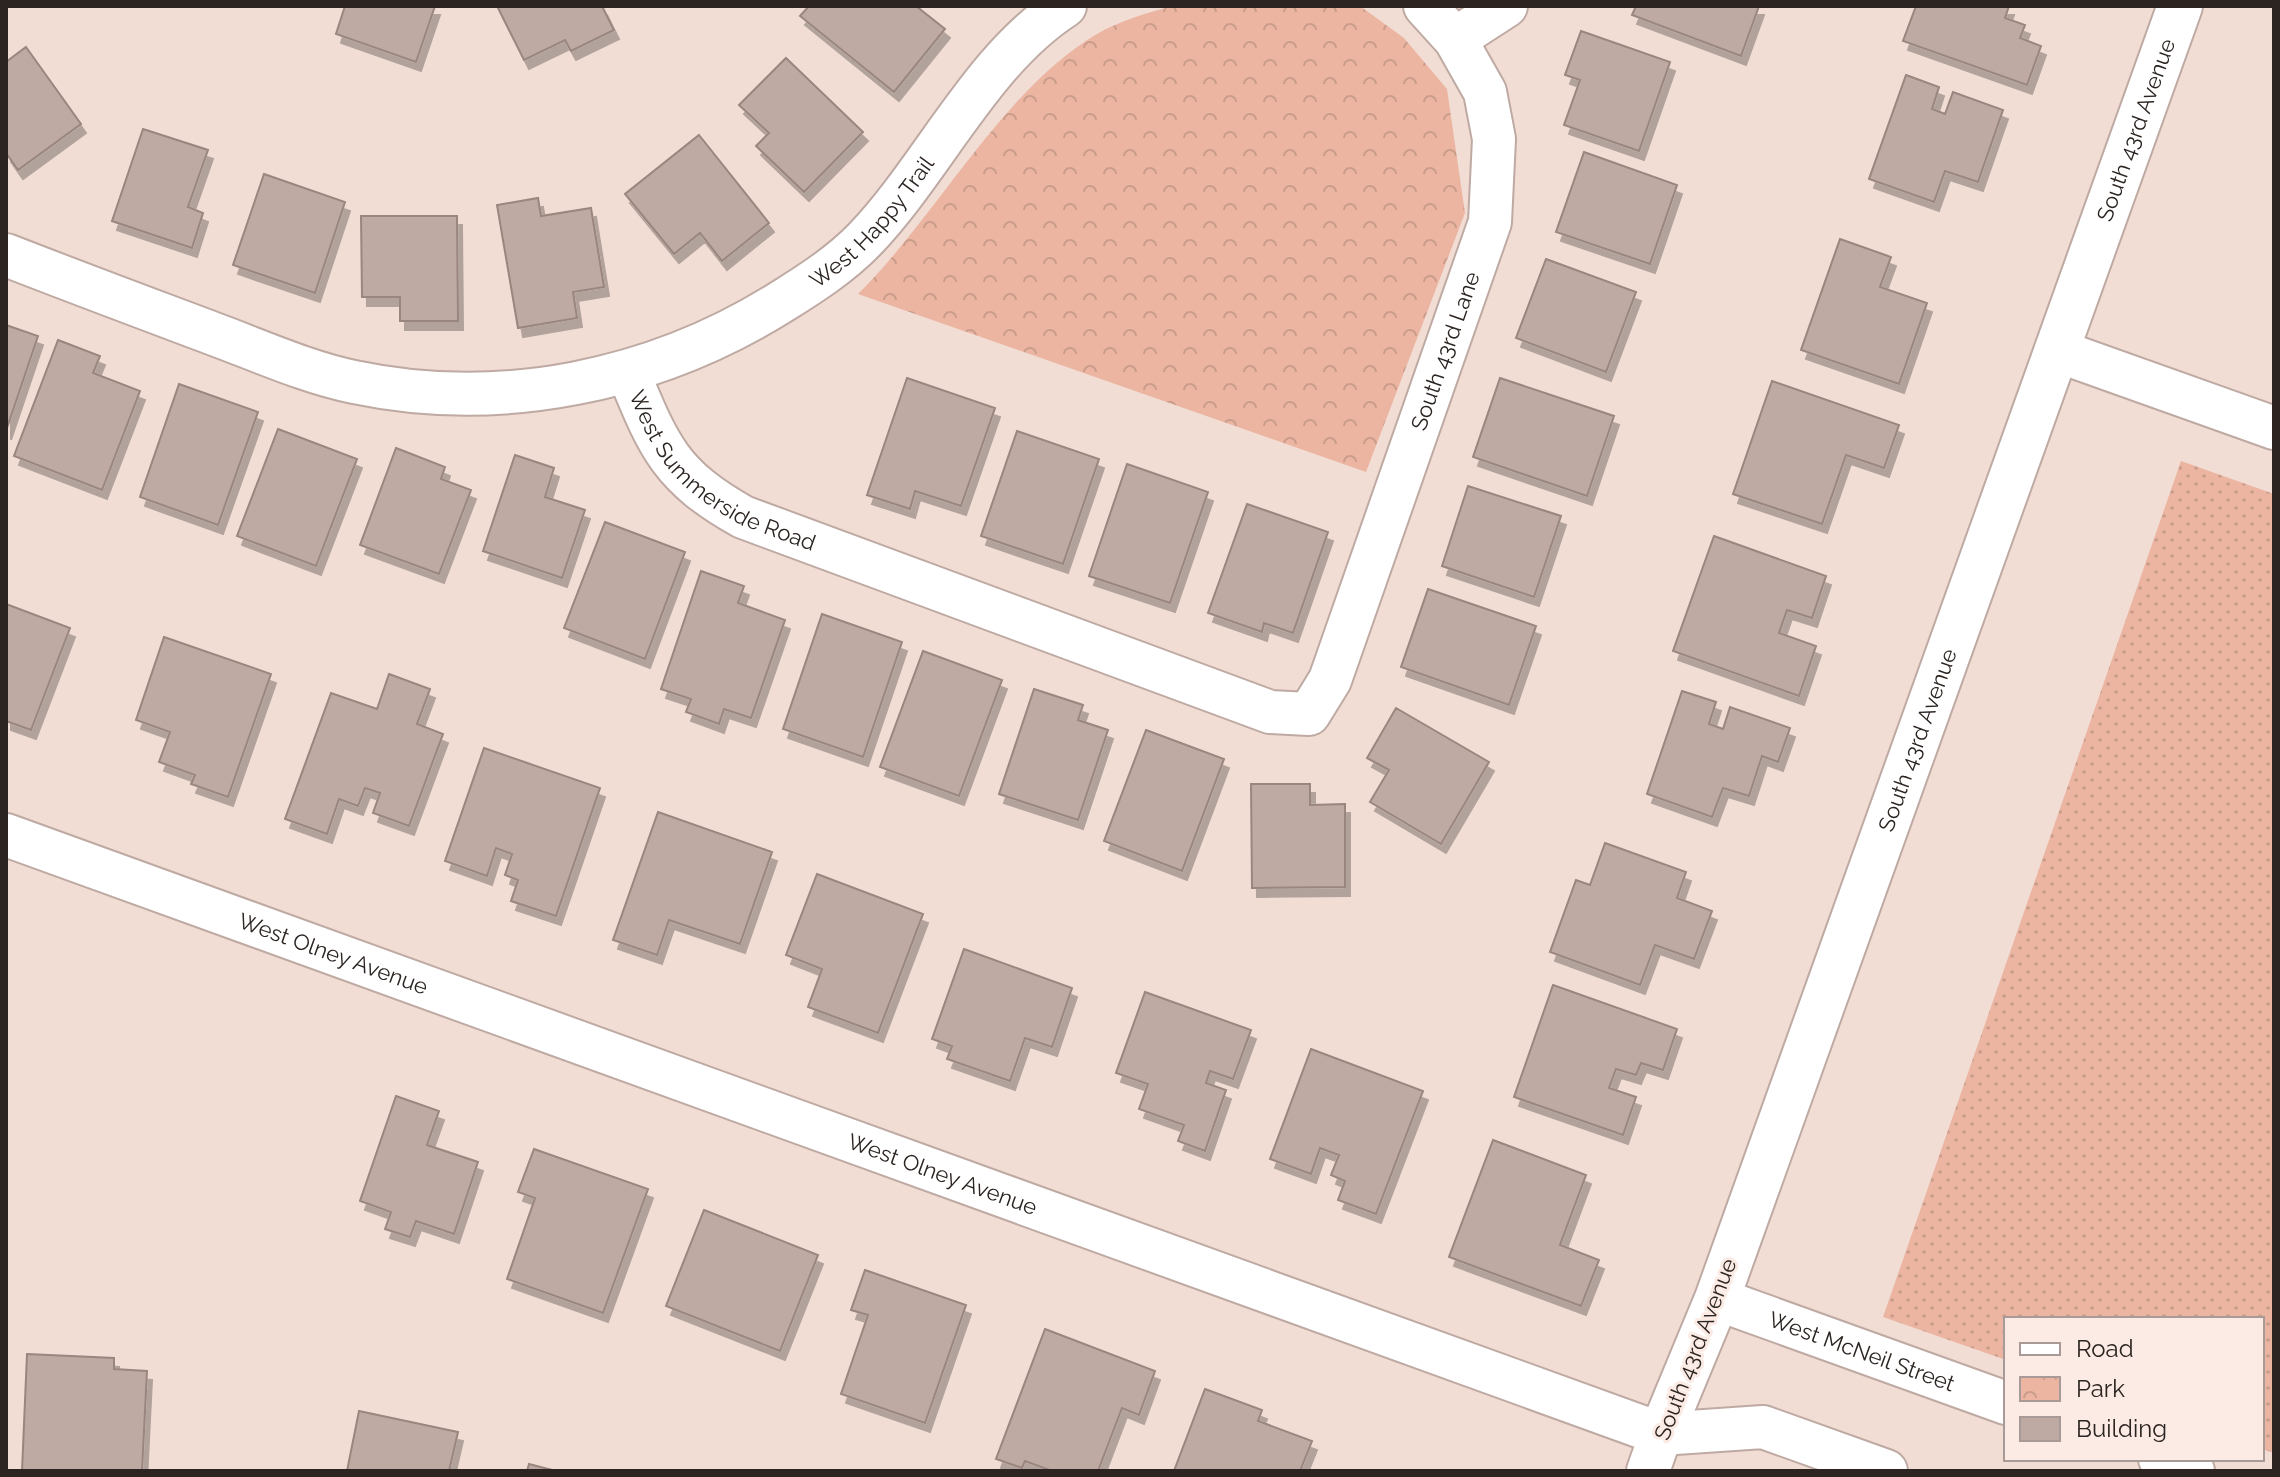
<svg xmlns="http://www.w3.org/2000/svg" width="2280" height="1477" font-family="Raleway,sans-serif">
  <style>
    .grass { fill: url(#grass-dots) }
    .park { fill: url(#park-crowns) }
    .building { fill: #beaaa3; stroke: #99867f; stroke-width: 2; filter: url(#shadow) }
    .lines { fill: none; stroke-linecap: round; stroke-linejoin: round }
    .street-casing { stroke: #beaaa3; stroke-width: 46 }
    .secondary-casing { stroke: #beaaa3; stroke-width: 48 }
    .street { stroke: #fff; stroke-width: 42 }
    .secondary { stroke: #fff; stroke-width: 44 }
    .labels { text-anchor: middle; stroke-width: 6; stroke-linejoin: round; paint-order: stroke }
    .street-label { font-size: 22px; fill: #2b2421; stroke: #fcebe5 }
  </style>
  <defs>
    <pattern id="grass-dots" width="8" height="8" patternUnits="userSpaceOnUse" patternTransform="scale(2)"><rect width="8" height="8" fill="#ebb5a2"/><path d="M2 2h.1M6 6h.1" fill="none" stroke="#ca9c8b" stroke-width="1.8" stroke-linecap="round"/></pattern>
    <pattern id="park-crowns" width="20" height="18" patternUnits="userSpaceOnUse" patternTransform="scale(2)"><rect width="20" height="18" fill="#ebb5a2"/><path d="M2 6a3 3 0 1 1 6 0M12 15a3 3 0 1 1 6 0" fill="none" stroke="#ca9c8b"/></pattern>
    <filter id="shadow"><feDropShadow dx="5" dy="9" stdDeviation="0" flood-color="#0004"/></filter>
  </defs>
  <rect width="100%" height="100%" fill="#f2ddd5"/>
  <path class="grass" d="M2181,461L2274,494V1453L2262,1449V1319H2006V1360L1883,1317Z"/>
  <path class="park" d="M1172,6H1360L1404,38L1447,89L1465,213L1366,472L858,294C938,215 1002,90 1097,34C1119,21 1147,13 1172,6Z"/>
  <path class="building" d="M345,6H435L416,62L336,34Z
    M497,6H602L614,30L571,51L565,40L524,60Z
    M809,6H916L945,29L894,92L800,16Z
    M1636,6H1759L1741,56L1632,15Z
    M1916,6H2009L2005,18L2025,25L2020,38L2041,46L2027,85L1903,41Z
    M1581,31L1670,62L1639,151L1564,125L1580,80L1565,75Z
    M26,47L81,124L18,170L6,153V62Z
    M786,58L863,132L804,192L756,146L769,133L739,105Z
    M1906,75L1939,87L1932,109L1945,114L1953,92L2003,110L1978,182L1945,171L1934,202L1869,179Z
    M143,129L208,150L188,207L203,213L192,248L112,221Z
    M699,135L769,223L722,261L700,233L674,254L625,194Z
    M1584,152L1677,185L1650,264L1556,232Z
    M264,174L345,202L315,293L233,265Z
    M538,198L541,216L591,208L604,287L573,292L577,318L518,328L497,205Z
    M361,216H457L458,321H400V297H362Z
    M1840,239L1891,257L1880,287L1927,303L1899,384L1801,350Z
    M1546,259L1636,292L1606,372L1516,338Z
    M6,325L38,336L6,431Z
    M58,340L100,356L93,373L140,391L102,490L14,456Z
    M907,378L995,408L961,506L915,491L910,509L867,495Z
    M1500,378L1614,416L1587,496L1473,457Z
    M1772,381L1899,425L1884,468L1846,455L1822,524L1733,494Z
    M179,384L258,412L218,525L140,497Z
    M278,429L357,459L316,566L237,536Z
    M1017,431L1099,459L1063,564L981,536Z
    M396,448L445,467L441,479L471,490L439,574L360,545Z
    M515,455L554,468L545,497L585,510L562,578L483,551Z
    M1127,464L1208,492L1170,603L1089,576Z
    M1468,486L1561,516L1534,597L1442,566Z
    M1247,504L1328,532L1293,633L1264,623L1262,632L1208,613Z
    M605,522L685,552L645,659L564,628Z
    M1714,536L1826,576L1812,618L1787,610L1779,633L1816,646L1799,696L1673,651Z
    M701,571L744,586L738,603L785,620L751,718L724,709L719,724L686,712L691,699L661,689Z
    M1428,589L1536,626L1509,705L1401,667Z
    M6,604L70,628L31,730L6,721Z
    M822,614L902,642L863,757L783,729Z
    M164,637L271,674L228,797L191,784L195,775L159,762L170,732L136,720Z
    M923,651L1002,680L959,796L880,767Z
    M389,674L430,689L417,724L443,734L409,826L373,813L380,793L365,788L358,806L339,799L327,834L285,819L331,693L377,709Z
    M1034,689L1083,705L1078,720L1108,730L1078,820L999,794Z
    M1682,691L1716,702L1709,724L1723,729L1730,707L1790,728L1778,762L1762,756L1749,796L1723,788L1712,817L1647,794Z
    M1396,708L1489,762L1441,844L1370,802L1389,770L1367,758Z
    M1146,730L1224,759L1182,871L1104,841Z
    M484,748L600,788L556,916L511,901L518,880L505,875L512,854L496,848L487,876L445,861Z
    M1251,784H1310V805L1345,804V887L1252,888Z
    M658,812L772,852L740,944L669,920L657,955L613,940Z
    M1605,843L1686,872L1677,898L1712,911L1694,959L1655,945L1640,985L1550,952L1576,880L1590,885Z
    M817,874L923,914L878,1033L808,1007L822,969L786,955Z
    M964,949L1072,988L1052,1047L1025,1038L1010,1081L947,1059L952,1046L932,1039Z
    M1553,985L1677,1029L1663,1070L1641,1063L1636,1075L1616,1069L1609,1088L1636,1097L1623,1135L1514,1097Z
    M1145,992L1251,1030L1233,1079L1210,1071L1206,1083L1226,1090L1205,1151L1178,1141L1184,1125L1139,1109L1148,1084L1116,1073Z
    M1311,1049L1423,1091L1376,1214L1338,1200L1345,1181L1331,1175L1339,1155L1320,1148L1311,1174L1270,1159Z
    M396,1096L439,1111L427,1145L478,1162L454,1234L416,1221L410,1237L385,1229L391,1212L360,1201Z
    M1493,1140L1586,1175L1560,1245L1599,1260L1581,1306L1449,1257Z
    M534,1149L648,1189L603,1313L507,1279L535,1198L518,1192Z
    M704,1210L818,1255L780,1351L666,1306Z
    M865,1270L966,1305L925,1423L841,1394L868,1315L851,1310Z
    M1045,1329L1155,1371L1139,1415L1122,1408L1098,1471H1052L1025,1461L1022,1468L996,1459Z
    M27,1354L114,1358V1369L147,1371L142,1471H22Z
    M1205,1389L1262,1410L1258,1421L1312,1441L1300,1471H1174Z
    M359,1411L458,1432L449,1471H347Z
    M529,1464L556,1471H527Z"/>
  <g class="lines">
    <defs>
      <g id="street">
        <path d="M1455,39L1506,6"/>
        <path id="s1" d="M6,255C75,282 145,308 214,334C260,351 306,372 354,382C501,413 655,381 781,302C810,284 841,264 865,239C933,168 981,60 1065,6"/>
        <path d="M2058,351L2274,428"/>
        <path id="s2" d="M628,372C659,447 670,476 743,517L1270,712L1309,714L1330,680L1490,222L1494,139L1485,92L1455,39L1425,6"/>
        <path id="s3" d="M6,835L1661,1434L1763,1427L1886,1471"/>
        <path id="s4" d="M1717,1299L2006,1403"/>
        <path d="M2160,1459L2193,1471"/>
        <path d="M1648,1471L1661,1434"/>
      </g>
      <g id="secondary">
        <path id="s5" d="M1661,1434L1717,1299L2180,6"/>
      </g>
    </defs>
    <use href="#street" class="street-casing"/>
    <use href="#secondary" class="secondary-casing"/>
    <use href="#street" class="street"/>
    <use href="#secondary" class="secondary"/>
  </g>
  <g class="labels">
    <g class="street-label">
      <text dy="8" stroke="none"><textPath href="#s5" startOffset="1388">South 43rd Avenue</textPath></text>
      <text dy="8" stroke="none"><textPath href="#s1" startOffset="938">West Happy Trail</textPath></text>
      <text dy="8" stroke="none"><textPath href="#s2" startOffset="1180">South 43rd Lane</textPath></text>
      <text dy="8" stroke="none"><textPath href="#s2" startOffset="144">West Summerside Road</textPath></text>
      <text dy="8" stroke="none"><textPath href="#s5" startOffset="740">South 43rd Avenue</textPath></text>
      <text dy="8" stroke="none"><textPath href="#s3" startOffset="348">West Olney Avenue</textPath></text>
      <text dy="8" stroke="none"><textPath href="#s3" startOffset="996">West Olney Avenue</textPath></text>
      <text transform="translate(1695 1349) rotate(-69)" y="8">South 43rd Avenue</text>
      <text dy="8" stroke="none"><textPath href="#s4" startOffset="154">West McNeil Street</textPath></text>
    </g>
  </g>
  <rect width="2280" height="1477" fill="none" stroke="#2b2421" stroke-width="16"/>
  <rect x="2004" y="1317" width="260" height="144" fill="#fcebe5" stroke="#a89b97" stroke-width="2"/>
  <rect x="2020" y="1343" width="40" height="12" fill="#ffffff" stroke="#a89b97" stroke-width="2"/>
  <text x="2076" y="1357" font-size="24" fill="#2b2421">Road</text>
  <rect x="2020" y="1377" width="40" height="24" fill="url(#park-crowns)" stroke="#a89b97" stroke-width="2"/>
  <text x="2076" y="1397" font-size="24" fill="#2b2421">Park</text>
  <rect x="2020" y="1417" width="40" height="24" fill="#beaaa3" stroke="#a89b97" stroke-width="2"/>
  <text x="2076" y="1437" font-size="24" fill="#2b2421">Building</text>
</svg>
